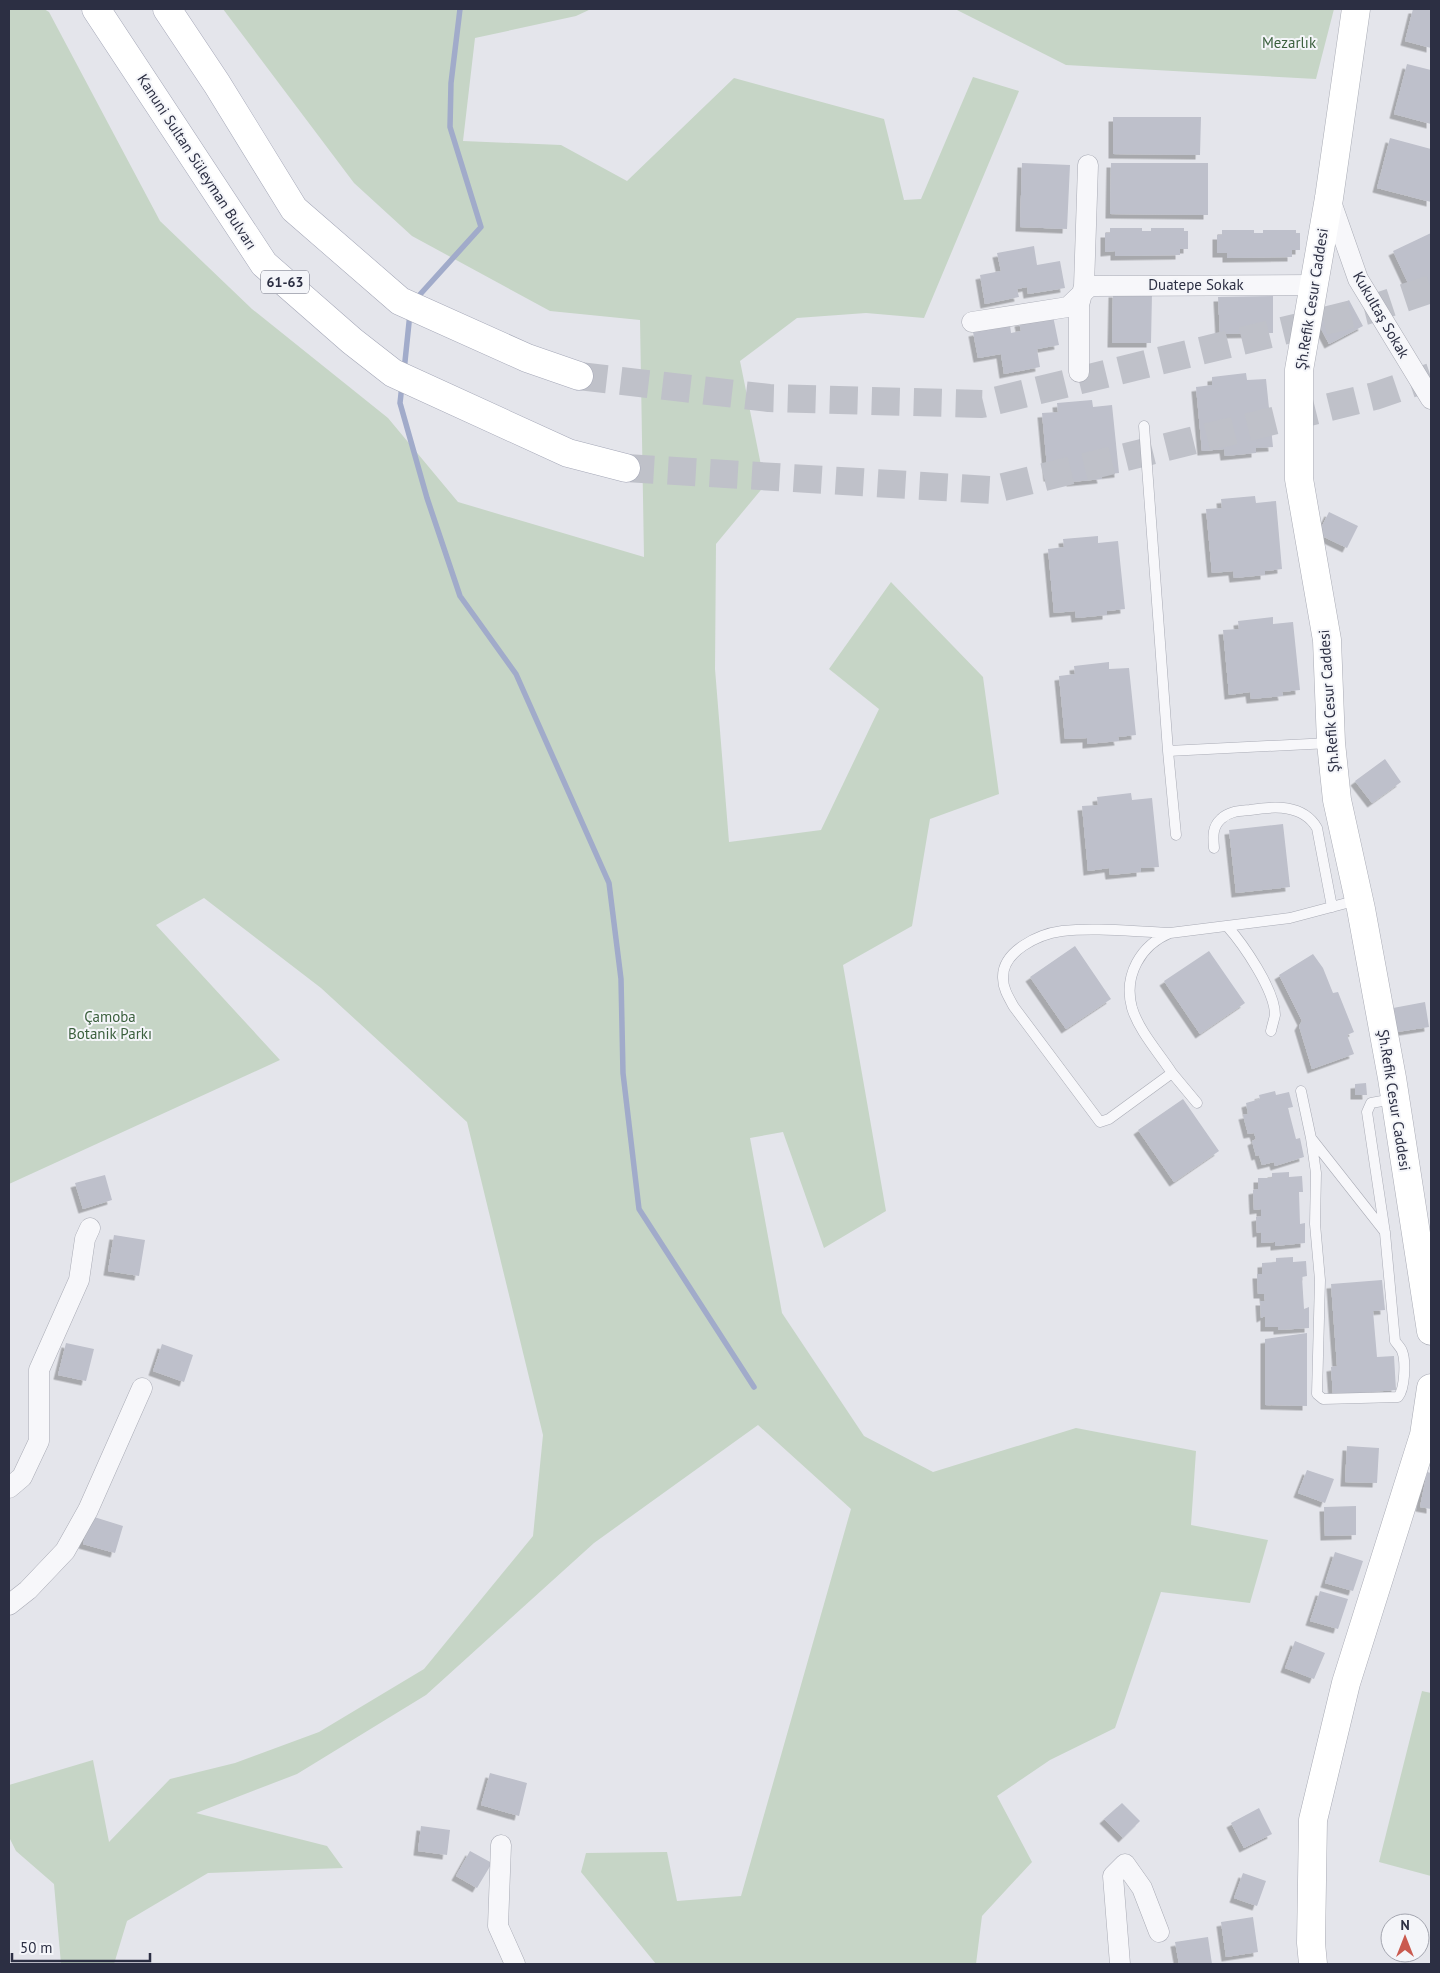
<svg xmlns="http://www.w3.org/2000/svg" width="1440" height="1973" font-family="'PT Sans',sans-serif">
  <style>
    .green { fill: #c6d5c6 }
    .lines { fill: none; stroke-linecap: round; stroke-linejoin: round }
    .stream { stroke: #a1abca; stroke-width: 5.5 }
    .building { fill: #bec0cb; filter: url(#shadow) }
    .primary-tunnel { stroke: #bfc1c9; stroke-width: 28; stroke-dasharray: 28 14; stroke-linecap: butt }
    .lane-casing { stroke: #a9abb5; stroke-width: 11 }
    .street-casing { stroke: #a9abb5; stroke-width: 21 }
    .secondary-casing { stroke: #a9abb5; stroke-width: 29 }
    .primary-casing { stroke: #a4a7b7; stroke-width: 29 }
    .lane { stroke: #f7f7fa; stroke-width: 10 }
    .street { stroke: #f7f7fa; stroke-width: 20 }
    .secondary { stroke: #fff; stroke-width: 28 }
    .primary { stroke: #fff; stroke-width: 28 }
    .labels { text-anchor: middle; stroke-width: 4; stroke-linejoin: round; paint-order: stroke }
    .shield { fill: #f4f5f9; stroke: #686a7a; stroke-width: 1 }
    .shield-label { font-size: 14px; font-weight: bold; fill: #2c2f43 }
    .park-label { font-size: 15px; fill: #3a5f3c; stroke: #f4f5f9 }
    .street-label { font-size: 15px; fill: #2c2f43; stroke: #f4f5f9 }
  </style>
  <defs>
    <filter id="shadow"><feDropShadow dx="-4.5" dy="4.5" stdDeviation="0" flood-color="#0004"/></filter>
  </defs>
  <rect width="100%" height="100%" fill="#e4e5eb"/>
  <path class="green" d="M9,9H44L49,12L160,221L252,309L388,418L458,502L644,557L640,320L550,311L412,236L354,183L223,9H591L576,16L475,38L463,141L561,145L627,181L734,78L884,119L904,200L921,199L973,77L1019,91L924,318L866,313L797,318L740,361L765,485L716,544L715,669L729,842L821,830L879,709L829,669L891,582L983,677L999,794L930,819L912,926L843,965L886,1211L824,1248L783,1132L750,1138L782,1313L864,1436L933,1472L1076,1428L1196,1451L1191,1525L1268,1540L1250,1603L1161,1592L1115,1728L1050,1760L997,1796L1032,1862L982,1916L976,1964H656L581,1872L586,1853L667,1852L677,1901L741,1896L851,1509L758,1425L594,1543L426,1695L297,1774L196,1813L327,1846L343,1868L208,1873L127,1921L114,1964H61L54,1884L16,1851L9,1837V1785L93,1760L109,1842L170,1779L235,1763L319,1732L424,1669L533,1536L543,1435L467,1122L321,988L204,898L156,925L280,1060L9,1184Z
    M955,9H1334L1316,79L1066,65Z
    M1422,1691L1431,1693V1876L1379,1862Z"/>
  <g class="lines">
    <path class="stream" d="M415,300L481,227L450,127L451,83L460,9
      M404,371L410,313
      M402,385L400,403L427,498L460,596L516,674L609,883L621,979L623,1073L639,1209L754,1387"/>
  </g>
  <path class="building" d="M1413,9H1431V48L1405,41Z
    M1407,64L1431,70V124L1394,114Z
    M1113,117H1201L1200,155L1113,154Z
    M1390,138L1431,149V202L1377,188Z
    M1022,163L1070,165L1067,229L1020,227Z
    M1111,163H1208V215L1110,214Z
    M1110,228H1142V231H1151V228H1184V231H1188V249H1180V255L1115,256V251L1105,252V233H1110Z
    M1222,230H1254V233H1263V230H1296V233H1300V250H1292V257L1227,258V253H1217V235H1222Z
    M1431,233V290L1415,298L1393,251Z
    M1034,246L1037,265L1060,261L1065,288L1028,294L1027,287L1017,289L1019,297L985,304L980,275L1001,271L997,253Z
    M1113,293H1152L1151,343H1112Z
    M1273,296V333L1220,334L1218,297Z
    M1349,300L1363,326L1329,344L1316,319Z
    M1053,316L1059,345L1037,349L1040,367L1004,374L1001,354L978,358L973,332L1010,325L1011,333L1021,331L1019,322Z
    M1246,373L1247,380L1266,379L1273,447L1256,448V453L1225,456L1224,449L1202,451L1196,387L1212,385V377Z
    M1092,400L1093,407L1112,405L1119,473L1101,475L1102,479L1071,482L1070,475L1048,477L1042,413L1058,412L1057,403Z
    M1255,496L1256,503L1276,501L1282,569L1265,571V575L1234,578L1233,571L1212,573L1206,509L1222,508L1221,499Z
    M1329,512L1358,526L1347,548L1318,534Z
    M1098,536V543L1118,541L1125,609L1107,611V615L1076,618L1075,611L1054,613L1048,549L1064,547L1063,539Z
    M1273,617V624L1293,622L1300,690L1282,692L1283,696L1251,699L1250,692L1229,695L1223,630L1239,629L1238,621Z
    M1109,662V669L1129,668L1136,735L1118,737L1119,741L1087,744V738L1065,739L1059,676L1075,674L1074,666Z
    M1385,759L1401,782L1372,803L1355,781Z
    M1131,793L1132,800L1152,798L1159,867L1141,868V872L1110,875L1109,868L1088,871L1082,806L1098,805L1097,797Z
    M1283,824L1290,887L1236,893L1229,830Z
    M1075,946L1111,999L1066,1029L1030,977Z
    M1209,951L1245,1003L1200,1034L1164,981Z
    M1313,954L1323,968L1333,993L1338,992L1354,1032L1347,1035L1354,1054L1312,1069L1299,1026L1302,1021L1279,975Z
    M1425,1002L1429,1027L1397,1032L1393,1008Z
    M1366,1083L1367,1095H1355V1084Z
    M1275,1091L1276,1095L1289,1092L1293,1107L1288,1108L1296,1139L1300,1138L1304,1157L1275,1166L1274,1162L1262,1165L1259,1155L1256,1156L1252,1141L1256,1139L1254,1133L1248,1134L1243,1115L1248,1114L1246,1103L1260,1099L1259,1095Z
    M1183,1099L1219,1151L1174,1182L1138,1130Z
    M1289,1172V1177L1302,1176L1303,1192H1299L1300,1224L1305,1223V1243L1275,1246V1242L1261,1243V1232L1257,1233L1256,1217L1261,1216V1209L1254,1210L1253,1190L1258,1189V1178H1272V1173Z
    M105,1175L112,1200L83,1209L75,1183Z
    M114,1235L145,1240L139,1276L108,1271Z
    M1293,1257V1262L1306,1261L1307,1276L1302,1277L1304,1309L1309,1307V1328L1278,1330V1327H1265V1316L1261,1318L1260,1301H1265L1264,1294H1258L1257,1274H1262V1263L1276,1262V1258Z
    M1382,1280L1385,1310L1373,1311L1377,1357L1394,1356L1396,1390L1333,1395L1331,1367L1337,1366L1331,1284Z
    M1307,1333V1406L1265,1405V1339Z
    M66,1343L94,1349L86,1381L58,1375Z
    M162,1344L193,1355L184,1382L153,1371Z
    M1347,1446L1379,1448L1377,1483L1345,1482Z
    M1307,1470L1334,1479L1325,1503L1298,1493Z
    M1427,1472L1431,1473V1509L1420,1507Z
    M1356,1506V1535L1325,1536L1324,1507Z
    M91,1516L123,1526L115,1553L83,1544Z
    M1335,1552L1363,1561L1353,1591L1325,1583Z
    M1320,1591L1348,1599L1338,1629L1310,1621Z
    M1295,1641L1325,1653L1314,1679L1285,1668Z
    M490,1773L527,1783L519,1816L481,1805Z
    M1122,1803L1140,1821L1123,1838L1104,1819Z
    M1259,1808L1272,1834L1244,1848L1231,1823Z
    M421,1826L450,1830L447,1855L418,1851Z
    M470,1851L492,1863L477,1888L456,1876Z
    M1243,1873L1266,1881L1257,1906L1234,1898Z
    M1253,1917L1258,1952L1226,1957L1221,1922Z
    M1208,1937L1212,1964H1179L1175,1942Z"/>
  <g class="lines">
    <path class="primary-tunnel" d="M579,376L769,398L982,404L1365,311L1431,289
      M626,468L991,490L1375,396L1431,377"/>
    <defs>
      <path id="lane" d="M1144,426L1168,751L1176,835
        M1168,751L1330,743
        M1214,848C1213,837 1212,827 1221,819C1229,811 1240,811 1250,810C1274,806 1303,804 1317,828L1332,907
        M1227,926C1243,944 1275,990 1275,1015C1274,1020 1272,1026 1271,1031
        M1170,933C1135,932 1097,927 1062,931C1039,934 1002,951 1003,978C1003,989 1009,998 1014,1007L1100,1122L1109,1119L1172,1073C1159,1053 1139,1031 1132,1008C1123,975 1141,945 1170,933L1290,918L1358,900
        M1172,1073L1197,1103
        M1301,1091L1311,1138L1385,1232
        M1311,1138L1316,1173L1315,1224L1320,1280L1317,1394L1323,1399L1398,1397C1405,1389 1406,1361 1402,1351C1401,1348 1397,1344 1395,1341L1385,1233L1367,1112L1371,1103L1393,1099"/>
      <path id="street" d="M1330,199L1358,279L1431,399
        M972,322L1068,307L1090,286L1314,285
        M1079,372V305L1084,286L1088,165
        M9,1488L22,1477L39,1441V1370L79,1280L85,1239L90,1228
        M9,1605L28,1590L65,1551L88,1510L142,1388
        M501,1845L498,1926L515,1964
        M1120,1964L1113,1876L1125,1864L1142,1888L1159,1932"/>
      <path id="secondary" d="M1356,9L1329,198L1299,370V479L1327,640L1331,743L1337,800L1361,909L1392,1078L1431,1331
        M1313,1964L1311,1943L1313,1820L1346,1683L1424,1435L1431,1388"/>
      <path id="primary" d="M96,9L264,264L352,341L393,373L568,453L626,468
        M167,9L217,84L294,209L400,301L527,358L579,376"/>
    </defs>
    <use href="#lane" class="lane-casing"/>
    <use href="#street" class="street-casing"/>
    <use href="#secondary" class="secondary-casing"/>
    <use href="#primary" class="primary-casing"/>
    <use href="#lane" class="lane"/>
    <use href="#street" class="street"/>
    <use href="#secondary" class="secondary"/>
    <use href="#primary" class="primary"/>
  </g>
  <g class="labels">
    <rect class="shield" x="261" y="270.5" width="48" height="23" rx="4"/>
    <g class="shield-label">
      <text x="285" y="287">61-63</text>
    </g>
    <g class="park-label">
      <text x="1289" y="48">Mezarlık</text>
      <text x="110" y="1022">Çamoba<tspan x="110" dy="17">Botanik Parkı</tspan></text>
    </g>
    <g class="street-label">
      <text transform="translate(197 162) rotate(57)" y="5">Kanuni Sultan Süleyman Bulvarı</text>
      <text x="1196" y="290">Duatepe Sokak</text>
      <text transform="translate(1312 299) rotate(-81)" y="5">Şh.Refik Cesur Caddesi</text>
      <text transform="translate(1381 315) rotate(60)" y="5">Kukultaş Sokak</text>
      <text transform="translate(1329 701) rotate(-94)" y="5">Şh.Refik Cesur Caddesi</text>
      <text transform="translate(1394 1100) rotate(81)" y="5">Şh.Refik Cesur Caddesi</text>
    </g>
  </g>
  <rect width="1440" height="1973" fill="none" stroke="#2c2f43" stroke-width="20"/>
  <g transform="translate(1405 1938)"><circle r="24" fill="#f4f5f9" stroke="#a4a6b0"/>
  <path d="M0-4L9 19L0 12L-9 19Z" fill="#ca5a4f"/>
  <text y="-8" font-size="14" font-weight="bold" text-anchor="middle" fill="#2c2f43">N</text>
  </g>
  <path d="M12 1953v8h138v-8" fill="none" stroke="#2c2f43" stroke-width="2.5"/>
  <text x="20" y="1953" font-size="15" fill="#2c2f43" stroke="#f4f5f9" stroke-width="4" paint-order="stroke">50 m</text>
</svg>
